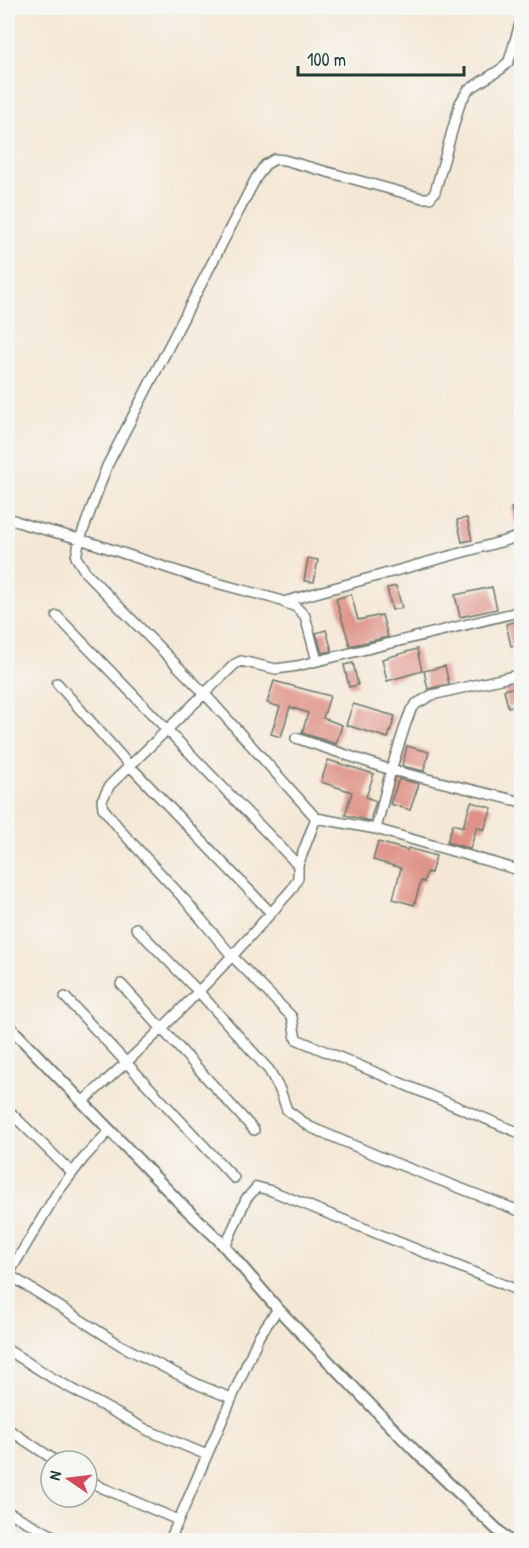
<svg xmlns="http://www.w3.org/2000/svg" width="529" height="1548" font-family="'Patrick Hand',sans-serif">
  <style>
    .building { fill: #df9388 }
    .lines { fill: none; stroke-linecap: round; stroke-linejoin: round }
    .minor-casing { stroke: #6a786d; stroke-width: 12 }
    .tertiary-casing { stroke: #6a786d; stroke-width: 14 }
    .minor { stroke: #fff; stroke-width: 9 }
    .tertiary { stroke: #fff; stroke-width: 10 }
  </style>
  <rect width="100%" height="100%" fill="#f6f6f2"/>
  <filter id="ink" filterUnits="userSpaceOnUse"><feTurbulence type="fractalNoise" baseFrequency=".0167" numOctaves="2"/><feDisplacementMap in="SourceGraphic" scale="12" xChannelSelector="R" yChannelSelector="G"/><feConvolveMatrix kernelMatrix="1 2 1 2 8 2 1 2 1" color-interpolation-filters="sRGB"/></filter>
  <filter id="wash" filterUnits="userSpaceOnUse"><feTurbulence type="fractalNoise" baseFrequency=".008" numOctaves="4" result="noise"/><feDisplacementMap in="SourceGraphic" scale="24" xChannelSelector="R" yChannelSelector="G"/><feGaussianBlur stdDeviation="1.35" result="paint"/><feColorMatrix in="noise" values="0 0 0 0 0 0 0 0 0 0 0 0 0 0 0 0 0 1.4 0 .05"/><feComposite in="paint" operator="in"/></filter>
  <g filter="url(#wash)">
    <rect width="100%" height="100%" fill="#f5e7d6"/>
    <g id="blocks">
      <path class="building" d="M522,505V529L517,530L511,508Z
        M467,518L472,540L462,542L457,520Z
        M308,558L318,560L314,582L304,581Z
        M396,586L402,608L392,610L387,588Z
        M492,587L497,609L460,617L455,595Z
        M351,594L358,620L382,615L388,637L350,646L336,599Z
        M522,620V644L511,646L506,624Z
        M326,630L332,651L322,653L316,633Z
        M417,649L422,671L387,681L382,659Z
        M353,663L358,685L349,687L344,665Z
        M445,666L449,684L428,689L424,671Z
        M274,681L330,696L323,718L342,725L336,744L302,733L308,713L290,707L281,737L271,734L280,707L267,703Z
        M522,685V725L518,726L513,706L508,707L504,690Z
        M353,704L395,716L388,738L346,725Z
        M407,746L429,752L424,771L402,766Z
        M328,760L374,774L366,797L376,801L370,821L345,815L352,792L321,782Z
        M399,779L419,784L410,810L390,804Z
        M471,802L492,808L484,830L477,827L470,849L447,842L453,824L463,827Z
        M378,842L407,850L408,848L436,856L431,873L427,872L424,882L421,881L414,905L393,899L401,868L373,860Z"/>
    </g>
  </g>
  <g filter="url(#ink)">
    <use href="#blocks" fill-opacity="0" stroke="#6a786d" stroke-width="1.5"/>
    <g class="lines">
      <defs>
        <path id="minor" d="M8,518L27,525L80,539L198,578L276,599L296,607L305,616L317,661
          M283,602L522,536
          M522,611L297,666L276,669L241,661L235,664L110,785L102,800L103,808L123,833L185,900L232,956L292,1017L296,1039L522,1134
          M57,616L298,865
          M57,683L129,765L271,913
          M296,738L391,770L522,802
          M316,818L204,693L86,573L76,557L80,539L107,466L256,178L265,165L275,159L284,160L422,198H430L435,192L460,103L468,90L501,69L509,61L522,17
          M376,829L391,770L406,723L411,710L416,704L432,695L522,674
          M136,928L198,991L269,1070L280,1090L287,1110L310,1127L390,1161L522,1212
          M121,984L254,1130
          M65,997L234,1178
          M82,1102C158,1037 227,964 292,889L298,878V865L316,818L376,829L522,871
          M8,1110L72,1173
          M225,1247L246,1199L257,1187L272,1191L522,1292
          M8,1274L122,1346L199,1385L231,1398
          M8,1275L57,1193L83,1159L110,1130
          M8,1350L54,1379L147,1430L207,1455
          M8,1429L56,1461
          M87,1479L103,1488L178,1520
          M8,1512L61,1540
          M170,1540L259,1336L278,1309"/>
        <path id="tertiary" d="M8,1025L182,1205L219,1240L278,1309L415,1451L508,1540"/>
      </defs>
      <use href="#minor" class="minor-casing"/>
      <use href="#tertiary" class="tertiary-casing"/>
      <use href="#minor" class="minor"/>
      <use href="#tertiary" class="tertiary"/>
    </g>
  </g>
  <rect width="529" height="1548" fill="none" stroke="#f6f6f2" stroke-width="30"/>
  <g transform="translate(69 1479) rotate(284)"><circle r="28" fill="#f6f6f2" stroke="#a0aca6" stroke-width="1.5"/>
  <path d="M0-4.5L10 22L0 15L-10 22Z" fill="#d1495b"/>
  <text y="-9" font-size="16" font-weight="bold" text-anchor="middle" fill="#1f3d34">N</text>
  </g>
  <path d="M298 66v9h166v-9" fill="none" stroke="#1f3d34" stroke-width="3"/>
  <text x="307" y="66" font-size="18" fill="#1f3d34" stroke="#f6f6f2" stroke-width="4.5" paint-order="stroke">100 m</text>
</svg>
